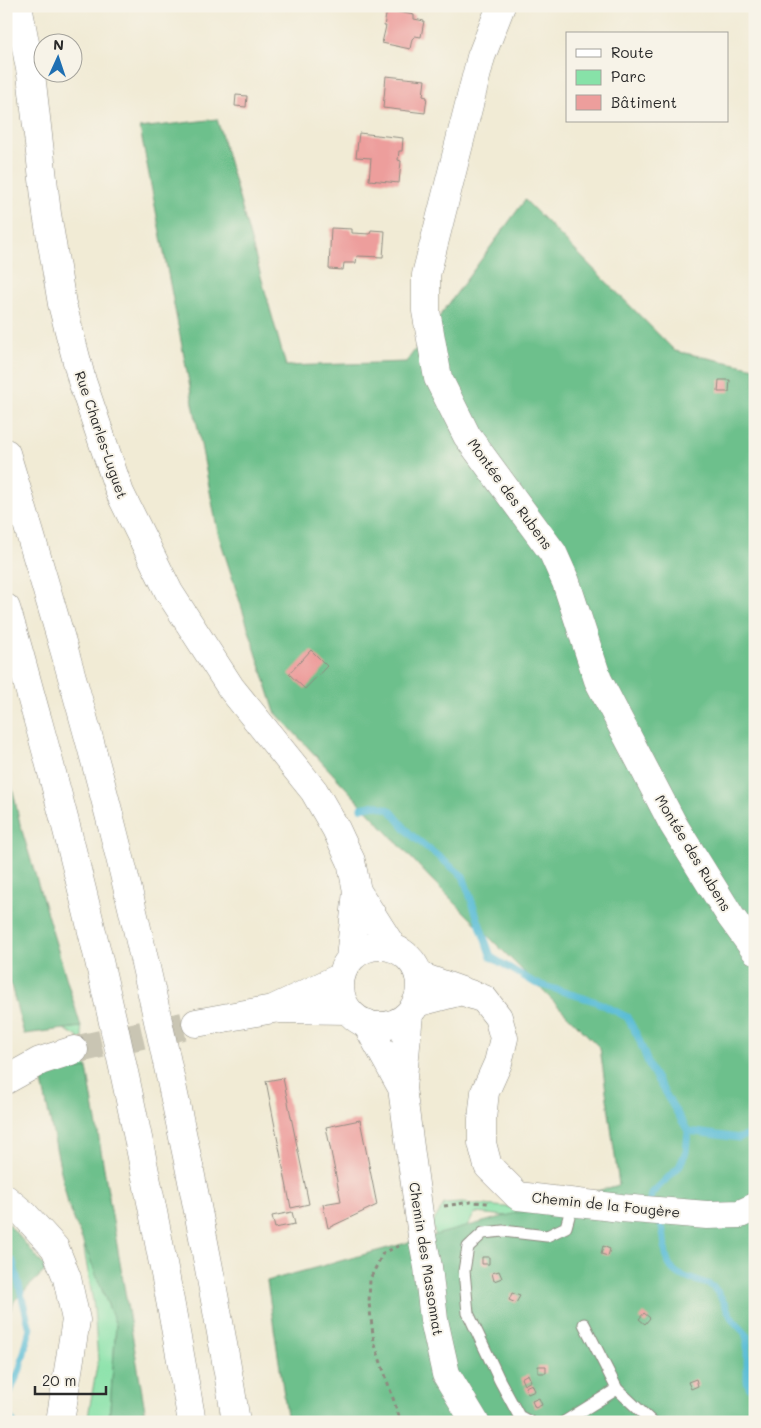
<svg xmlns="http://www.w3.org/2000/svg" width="761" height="1428" font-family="Mali,sans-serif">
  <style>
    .green { fill: #87e2a8; stroke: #59866a }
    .forest { fill: #6dc08c; stroke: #4c765c }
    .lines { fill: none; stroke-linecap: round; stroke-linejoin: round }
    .stream { stroke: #58bcd6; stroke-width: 7 }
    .building { fill: #ed9e9c }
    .secondary-tunnel { stroke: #c9c5b3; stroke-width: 28; stroke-dasharray: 28 14; stroke-linecap: butt }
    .service-casing { stroke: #8e8b80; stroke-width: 13 }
    .tertiary-casing { stroke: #8e8b80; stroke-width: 29 }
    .secondary-casing { stroke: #8e8b80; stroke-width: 29 }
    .motorway-casing { stroke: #8e8b80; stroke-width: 29 }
    .path { stroke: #8e8b80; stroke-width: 3; stroke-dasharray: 4 4; stroke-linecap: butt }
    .service { stroke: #fff; stroke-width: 11 }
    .tertiary { stroke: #fff; stroke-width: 28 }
    .secondary { stroke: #fff; stroke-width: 28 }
    .motorway { stroke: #fff; stroke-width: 28 }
    .labels { text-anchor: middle; stroke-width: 4; stroke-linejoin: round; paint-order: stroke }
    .street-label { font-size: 14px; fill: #2b2b2b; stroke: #f7f3e8 }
  </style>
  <rect width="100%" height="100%" fill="#f7f3e8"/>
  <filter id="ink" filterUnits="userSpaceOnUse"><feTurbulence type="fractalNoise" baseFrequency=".02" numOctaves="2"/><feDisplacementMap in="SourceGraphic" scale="10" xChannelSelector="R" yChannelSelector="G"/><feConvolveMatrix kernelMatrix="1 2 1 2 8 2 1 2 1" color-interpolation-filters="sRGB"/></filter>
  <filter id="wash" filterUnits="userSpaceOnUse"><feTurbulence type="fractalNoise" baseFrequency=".0096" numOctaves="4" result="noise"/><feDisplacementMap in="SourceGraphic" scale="20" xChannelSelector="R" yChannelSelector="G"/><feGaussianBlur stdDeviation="1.12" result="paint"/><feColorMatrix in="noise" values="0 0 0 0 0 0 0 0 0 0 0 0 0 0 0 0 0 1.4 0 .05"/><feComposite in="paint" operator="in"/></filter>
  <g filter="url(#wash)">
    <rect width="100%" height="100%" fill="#f1ebd5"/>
    <path class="green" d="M81,1027L87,1068L73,1070L81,1054L78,1037L64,1029Z
      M462,1203L549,1211L551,1220L475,1213L451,1254L464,1322L432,1224L444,1204Z
      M83,1242L116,1325L109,1422H87L98,1360L94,1308Z"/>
    <path class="forest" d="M217,119L286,366L406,362L525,200L675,351L755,368V1422H288L267,1281L619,1185L600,1048L431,879L275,712L218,533L140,128Z
      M6,758L20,824L81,1027L24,1034L8,974L6,962Z
      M87,1068L147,1422H109L116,1325L68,1204L40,1073Z
      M6,1221L47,1269L15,1300L6,1320Z"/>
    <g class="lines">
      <path class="stream" d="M361,808L376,805L390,810L410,834L463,876L491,957L535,983L597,1002L627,1017L638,1037L650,1068L688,1131L739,1138L755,1133
        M649,1206L651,1194L679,1167L686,1152L688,1131
        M658,1218C667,1231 662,1250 669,1264C676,1279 697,1279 710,1285C721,1291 726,1310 733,1320C737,1325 742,1330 747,1335V1381L749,1387L755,1391
        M6,1401L20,1369L30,1329L13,1261
        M6,1412L13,1422"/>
    </g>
    <g id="blocks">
      <path class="building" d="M387,10L414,15V19L424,21L421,37L415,36L412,39L410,49L382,43L386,26H384Z
        M386,76L425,80L423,96L427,97L425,113L383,108Z
        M236,95L247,96L246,107L235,106Z
        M359,133L403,138L402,151H399L398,160L401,161L399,183L369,180L371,158L356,157Z
        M331,228L352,229V233L370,234L371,230L385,231L383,257L357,256L356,263H344L343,270L329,269Z
        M719,380H730L729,392H718Z
        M311,650L327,666L305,689L289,674Z
        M283,1078L309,1204L291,1208L266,1081Z
        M360,1120L377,1205L328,1228L323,1204L341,1201L326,1127Z
        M292,1212L295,1224L275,1228L272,1216Z
        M603,1246L610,1249L608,1256L601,1254Z
        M482,1257H489V1264H482Z
        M499,1271L502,1278L494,1281L492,1273Z
        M512,1293L520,1296L516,1303L509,1300Z
        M644,1313L650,1318L645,1324L639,1319Z
        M538,1366H546V1373H538Z
        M528,1374L531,1381L524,1385L521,1378Z
        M696,1379L698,1386L691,1389L688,1382Z
        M532,1384L535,1391L528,1394L525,1387Z
        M539,1398L542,1405L535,1408L532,1401Z"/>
    </g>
  </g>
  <g filter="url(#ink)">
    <use href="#blocks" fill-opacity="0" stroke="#8e8b80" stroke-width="1"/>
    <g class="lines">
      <path class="secondary-tunnel" d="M74,1050L196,1023"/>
      <defs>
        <path id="service" d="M617,1389L652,1422
          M530,1422L519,1416L500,1381L468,1313L464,1271L468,1247L483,1233L503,1231L547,1236L566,1227L573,1202
          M564,1422L617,1389L584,1324"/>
        <path id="tertiary" d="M501,6L481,57L426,275V311L438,378L467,436L553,553L566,582L598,680L673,824L731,917L755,950
          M419,976L484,999L498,1017L504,1038L498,1063L485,1092L482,1119V1143L488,1166L518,1196L621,1208L707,1215L740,1214L755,1207
          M416,1003L462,991
          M409,1014L402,1088L422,1236L428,1267L434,1320L446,1374L475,1422
          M366,1023L402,1088
          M6,1199L25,1215L55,1248L67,1278L76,1320L60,1422"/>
        <path id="secondary" d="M18,6L31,74L47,214L62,304L82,381L120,493L169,592L231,688L314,791L336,829L351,861L357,891L393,948
          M340 986a40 40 0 1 1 80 0a40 40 0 1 1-80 0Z
          M350,959L357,891
          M280,1009L348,1010
          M196,1023L273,1009L341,977
          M6,1080L40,1061L74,1050"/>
        <path id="motorway" d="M6,453C44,580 82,706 114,834C142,944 166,1055 189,1166C206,1251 223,1336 236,1422
          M6,608C18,645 27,683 38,721C102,952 151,1186 192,1422"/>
      </defs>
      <use href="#service" class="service-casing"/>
      <use href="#tertiary" class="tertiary-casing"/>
      <use href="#secondary" class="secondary-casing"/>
      <use href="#motorway" class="motorway-casing"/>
      <path class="path" d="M444,1206L471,1202L488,1203
        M399,1246L383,1253L370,1279L369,1303L374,1342L401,1422"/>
      <use href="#service" class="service"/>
      <use href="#tertiary" class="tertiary"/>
      <use href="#secondary" class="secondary"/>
      <use href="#motorway" class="motorway"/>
    </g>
  </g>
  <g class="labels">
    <g class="street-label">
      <text transform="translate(101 435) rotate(71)" y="5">Rue Charles-Luguet</text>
      <text transform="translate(510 494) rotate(54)" y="5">Montée des Rubens</text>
      <text transform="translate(693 853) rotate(59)" y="5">Montée des Rubens</text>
      <text transform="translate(606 1205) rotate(6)" y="5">Chemin de la Fougère</text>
      <text transform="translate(426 1259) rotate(81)" y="5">Chemin des Massonnat</text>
    </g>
  </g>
  <rect width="761" height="1428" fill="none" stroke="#f7f3e8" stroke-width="25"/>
  <rect x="566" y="32" width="162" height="90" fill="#f7f3e8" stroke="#a5a39c"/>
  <rect x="576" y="49" width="25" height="8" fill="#ffffff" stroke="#a5a39c"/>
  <text x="611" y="58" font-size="15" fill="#2b2b2b">Route</text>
  <rect x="576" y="70" width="25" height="15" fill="#87e2a8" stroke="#a5a39c"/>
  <text x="611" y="82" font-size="15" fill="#2b2b2b">Parc</text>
  <rect x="576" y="95" width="25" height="15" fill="#ed9e9c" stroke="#a5a39c"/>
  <text x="611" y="108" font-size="15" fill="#2b2b2b">Bâtiment</text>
  <g transform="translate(58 58) rotate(3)"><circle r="24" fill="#f7f3e8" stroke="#a5a39c"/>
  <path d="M0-4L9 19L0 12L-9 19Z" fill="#1f6fb2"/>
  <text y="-8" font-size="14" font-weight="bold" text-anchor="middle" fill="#2b2b2b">N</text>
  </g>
  <path d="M35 1386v8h71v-8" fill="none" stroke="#2b2b2b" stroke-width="2.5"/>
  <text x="42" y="1386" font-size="15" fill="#2b2b2b" stroke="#f7f3e8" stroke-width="4" paint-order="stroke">20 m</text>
</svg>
